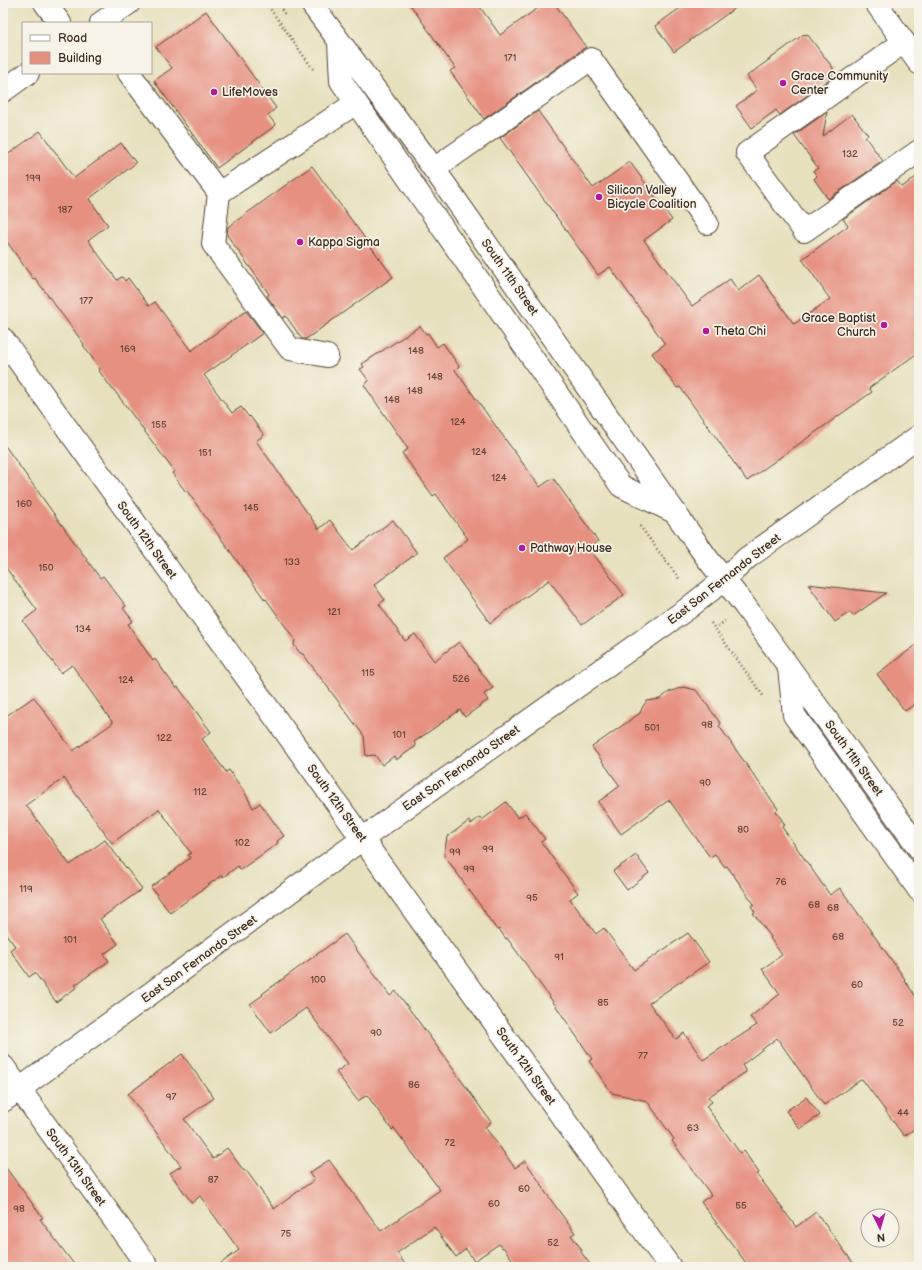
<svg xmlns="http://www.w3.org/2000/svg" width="922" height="1270" font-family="'Balsamiq Sans',sans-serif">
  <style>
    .building { fill: #e69080 }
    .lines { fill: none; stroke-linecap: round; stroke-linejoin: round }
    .minor-casing { stroke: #554536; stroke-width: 24 }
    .major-casing { stroke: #554536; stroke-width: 24 }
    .path { stroke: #554536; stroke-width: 2.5; stroke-dasharray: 1 3; stroke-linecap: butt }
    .minor { stroke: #fff; stroke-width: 22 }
    .major { stroke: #fff; stroke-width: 22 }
    .poi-dot { fill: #b5179e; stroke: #f7f3e8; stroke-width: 1.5 }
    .labels { text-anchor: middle; stroke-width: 3.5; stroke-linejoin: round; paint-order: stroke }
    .number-label { font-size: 10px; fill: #664436 }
    .poi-label { font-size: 12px; fill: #3b2a1e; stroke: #f7f3e8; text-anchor: start }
    .street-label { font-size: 12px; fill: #3b2a1e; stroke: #f7f3e8 }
  </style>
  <rect width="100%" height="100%" fill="#f7f3e8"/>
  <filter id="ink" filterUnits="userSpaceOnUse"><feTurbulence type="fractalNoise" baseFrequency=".025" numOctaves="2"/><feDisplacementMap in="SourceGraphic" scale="8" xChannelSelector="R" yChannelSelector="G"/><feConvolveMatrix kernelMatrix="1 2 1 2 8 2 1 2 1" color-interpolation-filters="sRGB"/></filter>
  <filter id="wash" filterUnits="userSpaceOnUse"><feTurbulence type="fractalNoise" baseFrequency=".012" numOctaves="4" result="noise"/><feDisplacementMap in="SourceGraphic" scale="16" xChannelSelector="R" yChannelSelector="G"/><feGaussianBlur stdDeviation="0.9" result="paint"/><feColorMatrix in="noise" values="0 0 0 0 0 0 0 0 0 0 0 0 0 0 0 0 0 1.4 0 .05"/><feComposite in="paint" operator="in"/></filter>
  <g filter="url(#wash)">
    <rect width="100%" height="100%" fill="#e7e0bd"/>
    <g id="blocks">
      <path class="building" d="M409,3H477L500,35L545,3H554L586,47L484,119L450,71L455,68Z
        M687,3H742L674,52L655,26Z
        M206,11L276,108L268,115L276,125L217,168L154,81L172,68L156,47Z
        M804,34L805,35L807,34L833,68L831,78L780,115L776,110L752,128L736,106L757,90L747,76Z
        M538,111L593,188L630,162L672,220L644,240L692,306L730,279L738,291L759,275L794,324L830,299L802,259L848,226L843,219L897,181L902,187L919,175V352L869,388L872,392L747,481L680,387L677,388L652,353L665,344L610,267L598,275L500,138Z
        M827,112L823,136L852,114L868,135L865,137L883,161L828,199L814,179L817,176L813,171L818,168L794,135Z
        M40,131L74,178L121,143L136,163L89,199L108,225L88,240L117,280L122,277L125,281L128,278L149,306L155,302L191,351L246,311L263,333L204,375L232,413L241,407L249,417L250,416L264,435L256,441L319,529L330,520L353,550L393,520L417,553L374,585L385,600L379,604L405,641L415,634L434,661L459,642L493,688L484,694L488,700L465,717L460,710L414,742L416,746L396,760L394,756L382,765L375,755L366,756L364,736L303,654L300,653L294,645L295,640L266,599L265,600L187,491L186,492L172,473L174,471L114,390H113L99,371L100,369L83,345L84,344L35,278L33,279L3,236V158Z
        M312,166L393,277L306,339H302L286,316L283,318L267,296L269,294L227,235L228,227Z
        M420,326L426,334L428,333L437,347L443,343L459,366L455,370L540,487L553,478L598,541L589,548L624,595L582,625L549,580L490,623L443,558L468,539L436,494L433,496L402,453L408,449L364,385L369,381L360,369L364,367L362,364Z
        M3,443L100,578L103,576L126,606L123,608L133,621L128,624L153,661L155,659L176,688L178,687L211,732L202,739L226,772L229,770L245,793L253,808L260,803L284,836L277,841L278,843L240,870L238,866L223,877L222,875L170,913L151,887L190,858L188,855L191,853L159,809L112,843L64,778L26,805L70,865L105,840L142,889L100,919L118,944L104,954L109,961L75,985L77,987L56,1002L35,973L29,977L10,950L15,946L3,930V718L34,697L73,751L113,723L72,665L61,673L23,621L37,610L3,564Z
        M808,584L858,590L886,593L853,616L850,612L835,622Z
        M919,643V701L905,711L877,674Z
        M683,687L696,690L721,724L719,726L778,809L776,811L785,825L782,827L830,895L840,888L905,979L904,980L919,1001V1126L904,1136L862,1079L824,1105L777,1038L742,1065L746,1072L708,1097L712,1102L706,1106L740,1153L744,1151L759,1173L757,1174L796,1227L816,1212L856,1267H749L701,1202L711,1195L672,1141L674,1139L647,1101L612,1093L589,1061L592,1059L556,1006L507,938L506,939L499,929L497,930L485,913V912L444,855L447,837L469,821L471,824L480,817L482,820L506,802L518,818L525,813L545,839L541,842L578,893L570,899L596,934L604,928L634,970L688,933L709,962L649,1003L676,1039L684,1033L703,1060L757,1025L750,1017L780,994L762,969L782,955L770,938L771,937L753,913L755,912L751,906L754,904L727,866L725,867L715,854L710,857L669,800L621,834L598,802L620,786L592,747L640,713L643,706L647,701L660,699L669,692Z
        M636,855L649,873L627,890L613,871Z
        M345,934L390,996L396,991L438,1048L491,1122L485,1127L515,1168L525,1161L544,1188L543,1189L575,1233L571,1235L582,1250L581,1252L592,1267H518L503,1247L502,1248L499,1244L474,1261L466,1249L456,1257L434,1227L397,1253L407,1267H216L239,1250L200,1196L192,1203L170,1173L181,1166L128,1094L182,1054L214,1098L184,1119L213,1159L227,1148L244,1171L246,1170L274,1209L314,1180L309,1173L329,1160L381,1231L440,1190L394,1128L392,1130L367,1095L358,1101L336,1072L348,1064L306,1008L271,1033L250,1004L263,995L262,994Z
        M806,1097L820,1115L800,1129L786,1111Z
        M3,1164L43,1218L40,1219L76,1267H3Z"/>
    </g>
  </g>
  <g filter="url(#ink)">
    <use href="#blocks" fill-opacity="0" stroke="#554536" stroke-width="1"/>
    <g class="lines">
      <defs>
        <path id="minor" d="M45,3L60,23
          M101,23L129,3
          M904,42L747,153L804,231L919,151
          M339,43L341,81L621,486L676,513
          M129,73L219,193L213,244L290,349L327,356
          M3,91L28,73
          M434,169L591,59L707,223
          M219,193L356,103
          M3,339L670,1267
          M789,668L794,715L919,890
          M3,1066L148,1267
          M3,1101L398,813L687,609L725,579"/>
        <path id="major" d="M311,3L434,169L707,558L745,606L919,848
          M876,3L919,63
          M725,579L747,558L919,436"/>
      </defs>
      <use href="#minor" class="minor-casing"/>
      <use href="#major" class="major-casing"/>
      <path class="path" d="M266,3L313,69
        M277,3L286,16
        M919,3V4
        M640,526L680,580
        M711,623L764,697
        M718,626L725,621"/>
      <use href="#minor" class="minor"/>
      <use href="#major" class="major"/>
    </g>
  </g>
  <g class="poi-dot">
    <circle cx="783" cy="83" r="4"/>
    <circle cx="214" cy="92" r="4"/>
    <circle cx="599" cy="197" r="4"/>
    <circle cx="300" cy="242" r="4"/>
    <circle cx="884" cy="325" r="4"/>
    <circle cx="706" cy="331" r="4"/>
    <circle cx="522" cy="548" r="4"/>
  </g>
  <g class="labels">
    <g class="number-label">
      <text x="510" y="61">171</text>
      <text x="850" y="157">132</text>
      <text x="33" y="181">199</text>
      <text x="65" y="213">187</text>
      <text x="86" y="304">177</text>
      <text x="128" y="352">169</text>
      <text x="416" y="354">148</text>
      <text x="435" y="380">148</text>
      <text x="415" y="394">148</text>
      <text x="392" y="403">148</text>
      <text x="458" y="425">124</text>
      <text x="159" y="428">155</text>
      <text x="479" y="455">124</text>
      <text x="205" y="456">151</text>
      <text x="499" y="481">124</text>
      <text x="24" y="507">160</text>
      <text x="251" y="511">145</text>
      <text x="292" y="565">133</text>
      <text x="46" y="571">150</text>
      <text x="334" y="615">121</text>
      <text x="83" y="632">134</text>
      <text x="368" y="676">115</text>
      <text x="461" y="682">526</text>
      <text x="126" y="683">124</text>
      <text x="707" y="728">98</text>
      <text x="652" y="731">501</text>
      <text x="399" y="738">101</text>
      <text x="164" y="741">122</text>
      <text x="705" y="786">90</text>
      <text x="200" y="795">112</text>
      <text x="743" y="833">80</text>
      <text x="242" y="846">102</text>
      <text x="488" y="852">99</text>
      <text x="455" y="855">99</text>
      <text x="469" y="872">99</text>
      <text x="781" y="885">76</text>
      <text x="26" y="892">119</text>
      <text x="532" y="901">95</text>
      <text x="814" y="908">68</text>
      <text x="833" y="911">68</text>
      <text x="838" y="940">68</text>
      <text x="70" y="943">101</text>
      <text x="559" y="960">91</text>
      <text x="318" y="983">100</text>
      <text x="857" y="988">60</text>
      <text x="603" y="1006">85</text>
      <text x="898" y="1026">52</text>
      <text x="376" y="1036">90</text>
      <text x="643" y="1059">77</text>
      <text x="414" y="1088">86</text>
      <text x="171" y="1100">97</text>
      <text x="903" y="1116">44</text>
      <text x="693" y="1131">63</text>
      <text x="450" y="1146">72</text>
      <text x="213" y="1183">87</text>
      <text x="524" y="1192">60</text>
      <text x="494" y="1207">60</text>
      <text x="741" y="1209">55</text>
      <text x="19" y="1212">98</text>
      <text x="286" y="1237">75</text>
      <text x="553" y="1246">52</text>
    </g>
    <g class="poi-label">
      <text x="791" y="80">Grace Community<tspan x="791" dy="14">Center</tspan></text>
      <text x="222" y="96">LifeMoves</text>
      <text x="607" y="194">Silicon Valley<tspan x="607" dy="14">Bicycle Coalition</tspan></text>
      <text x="308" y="246">Kappa Sigma</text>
      <text x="876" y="322" text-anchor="end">Grace Baptist<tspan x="876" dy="14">Church</tspan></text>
      <text x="714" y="335">Theta Chi</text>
      <text x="530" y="552">Pathway House</text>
    </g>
    <g class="street-label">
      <text transform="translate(510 277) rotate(55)" y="4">South 11th Street</text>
      <text transform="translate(147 540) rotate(54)" y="4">South 12th Street</text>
      <text transform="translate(724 579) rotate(-38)" y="4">East San Fernando Street</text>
      <text transform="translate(854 758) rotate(54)" y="4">South 11th Street</text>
      <text transform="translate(461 768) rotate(-35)" y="4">East San Fernando Street</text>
      <text transform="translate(337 803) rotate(54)" y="4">South 12th Street</text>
      <text transform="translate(199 959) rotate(-36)" y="4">East San Fernando Street</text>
      <text transform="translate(526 1066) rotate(54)" y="4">South 12th Street</text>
      <text transform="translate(76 1167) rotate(54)" y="4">South 13th Street</text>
    </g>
  </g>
  <rect width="922" height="1270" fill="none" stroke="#f7f3e8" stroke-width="16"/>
  <rect x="22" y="22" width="130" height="52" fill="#f7f3e8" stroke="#aca397"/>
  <rect x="30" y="35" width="20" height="6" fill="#ffffff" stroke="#aca397"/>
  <text x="58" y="42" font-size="12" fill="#3b2a1e">Road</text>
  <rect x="30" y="52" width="20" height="12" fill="#e69080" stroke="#aca397"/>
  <text x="58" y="62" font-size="12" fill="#3b2a1e">Building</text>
  <g transform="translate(880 1228) rotate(175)"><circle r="19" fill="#f7f3e8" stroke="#aca397"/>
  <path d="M0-3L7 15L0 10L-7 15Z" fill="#b5179e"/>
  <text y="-6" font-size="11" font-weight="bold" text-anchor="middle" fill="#3b2a1e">N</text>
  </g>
</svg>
